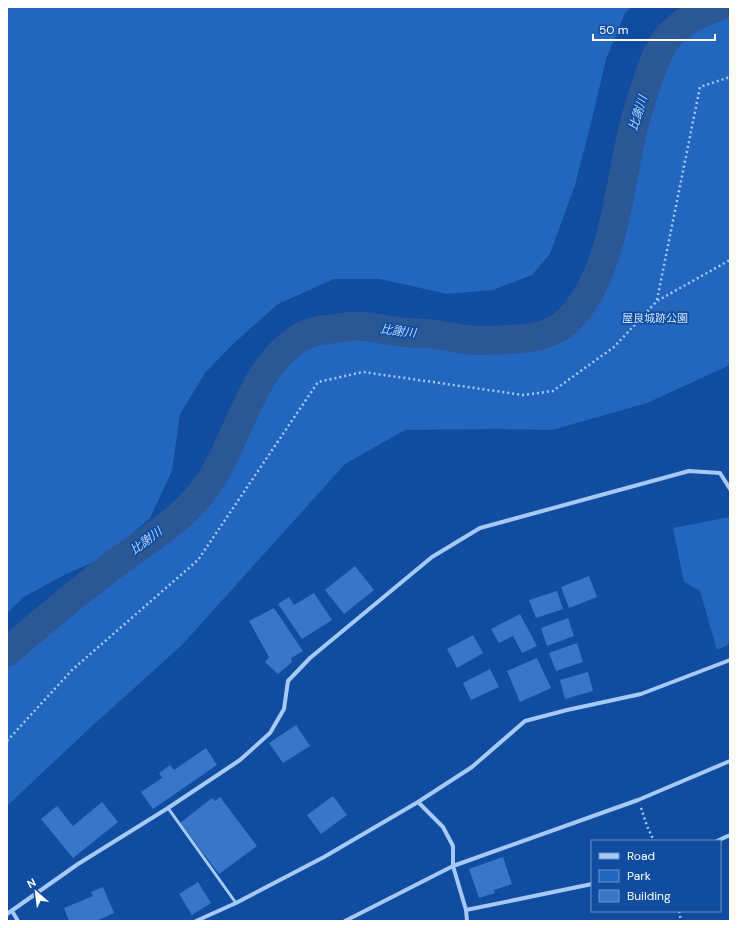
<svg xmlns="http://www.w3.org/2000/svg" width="737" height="928" font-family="'DM Sans','Noto Sans JP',sans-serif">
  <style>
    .green { fill: #2266be }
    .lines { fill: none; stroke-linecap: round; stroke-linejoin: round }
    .river { stroke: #2b5795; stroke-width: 29 }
    .building { fill: #3976c7 }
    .path { stroke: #a7c9f5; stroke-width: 2.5; stroke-dasharray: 2 3; stroke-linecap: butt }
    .service { stroke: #a7c9f5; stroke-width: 3 }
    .minor { stroke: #a7c9f5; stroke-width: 4 }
    .labels { text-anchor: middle; stroke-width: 3.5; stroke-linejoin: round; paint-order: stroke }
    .park-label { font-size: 11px; fill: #d0e4fe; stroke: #104da0 }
    .water-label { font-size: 12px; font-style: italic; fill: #b4d4fc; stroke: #104da0 }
  </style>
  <rect width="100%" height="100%" fill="#104da0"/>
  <path class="green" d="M7,7H631L625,13L606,59L593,115L575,185L550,254L532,275L493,290L447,294L380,279H334L278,304L233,344L205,373L180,414L172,471L150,518L105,557L66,574L24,597L7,613Z
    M723,7H730V365L647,403L552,430L495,429L405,430L345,464L182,645L91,727L7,806V652L98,577L178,519L213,478L266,372L305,335L340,328L485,340L537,337L576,312L608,245L632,134L659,52L684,24Z
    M730,517V644L717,650L700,591L684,582L673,528Z"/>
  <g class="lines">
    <path class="river" d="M7,652C44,620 81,589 120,560C151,537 179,522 203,491C239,445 249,364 305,335C313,331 322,330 331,329C340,328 349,326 358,326C373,326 386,331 401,332C412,334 422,333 433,334C446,336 458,339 471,340C480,341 489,340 498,340C528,339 555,338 576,312C613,266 619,189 632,133C636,114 643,95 649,76C654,63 658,48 668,37C680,23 700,12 718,7"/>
  </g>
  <path class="building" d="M355,566L374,590L344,614L325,590Z
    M589,576L597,597L569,608L561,587Z
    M557,591L563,609L536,618L529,600Z
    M314,593L332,620L302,639L278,604L289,597L294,605Z
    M274,608L303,651L291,658L292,662L278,674L265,662L269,657L249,621Z
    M520,614L537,646L522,653L513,636L499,643L491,629Z
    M568,618L574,636L547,646L541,628Z
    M473,635L483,653L457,668L447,649Z
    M577,643L583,662L556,671L549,653Z
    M537,658L551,688L520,702L507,671Z
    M490,669L499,687L471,700L463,683Z
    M588,672L593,691L565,699L560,680Z
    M296,725L310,746L283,763L269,743Z
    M206,748L217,765L153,809L141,792L162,778L159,773L170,765L174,770Z
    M333,796L347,815L321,834L307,815Z
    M220,797L257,846L219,874L180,823L212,798L215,801Z
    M102,802L118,822L73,858L41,819L57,806L73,826Z
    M503,857L512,884L494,890L495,893L479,898L469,869Z
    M198,882L211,903L192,915L179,894Z
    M103,887L114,913L96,921H69L64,908L93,896L91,892Z"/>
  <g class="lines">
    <path class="path" d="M657,300L700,87L730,77
      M7,741L72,670L198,560L318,382L363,372L523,395L553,391L614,347L657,301L730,260
      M641,808L647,826L654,841
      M679,911L681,921"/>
    <path class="service" d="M168,808L236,903"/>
    <path class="minor" d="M418,802L443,827L453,846V866L466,910
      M717,841L730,835
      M12,911L18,921
      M7,914L78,864L168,808L240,760L270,733L284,709L288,681L310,658L432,557L480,528L689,471L720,473L730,489
      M196,921L236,903L324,857L418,802L472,767L525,721L567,710L641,694L730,660
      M345,921L453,866L638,800L730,761
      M467,921L466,910L592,884"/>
  </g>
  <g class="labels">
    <g class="park-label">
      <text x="655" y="322">屋良城跡公園</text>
    </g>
    <g class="water-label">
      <text transform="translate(638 113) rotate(-73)" y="4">比謝川</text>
      <text transform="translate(398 331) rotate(7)" y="4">比謝川</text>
      <text transform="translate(146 541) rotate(-37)" y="4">比謝川</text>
    </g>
  </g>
  <rect width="737" height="928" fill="none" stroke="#ffffff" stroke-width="16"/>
  <rect x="591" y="840" width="130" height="72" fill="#104da0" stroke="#7094c6"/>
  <rect x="599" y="853" width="20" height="6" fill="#a7c9f5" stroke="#7094c6"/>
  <text x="627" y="860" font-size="12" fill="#ffffff">Road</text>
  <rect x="599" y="870" width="20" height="12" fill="#2266be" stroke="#7094c6"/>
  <text x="627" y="880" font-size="12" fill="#ffffff">Park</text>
  <rect x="599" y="890" width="20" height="12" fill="#3976c7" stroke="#7094c6"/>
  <text x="627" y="900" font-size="12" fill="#ffffff">Building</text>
  <g transform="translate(36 892) rotate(332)" stroke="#104da0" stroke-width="3" paint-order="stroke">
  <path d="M0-3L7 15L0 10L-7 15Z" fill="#ffffff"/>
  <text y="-6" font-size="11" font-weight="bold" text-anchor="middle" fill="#ffffff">N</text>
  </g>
  <path d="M593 34v6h122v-6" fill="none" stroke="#ffffff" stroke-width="2"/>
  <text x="599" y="34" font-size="12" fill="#ffffff" stroke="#104da0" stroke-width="3" paint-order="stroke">50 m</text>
</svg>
